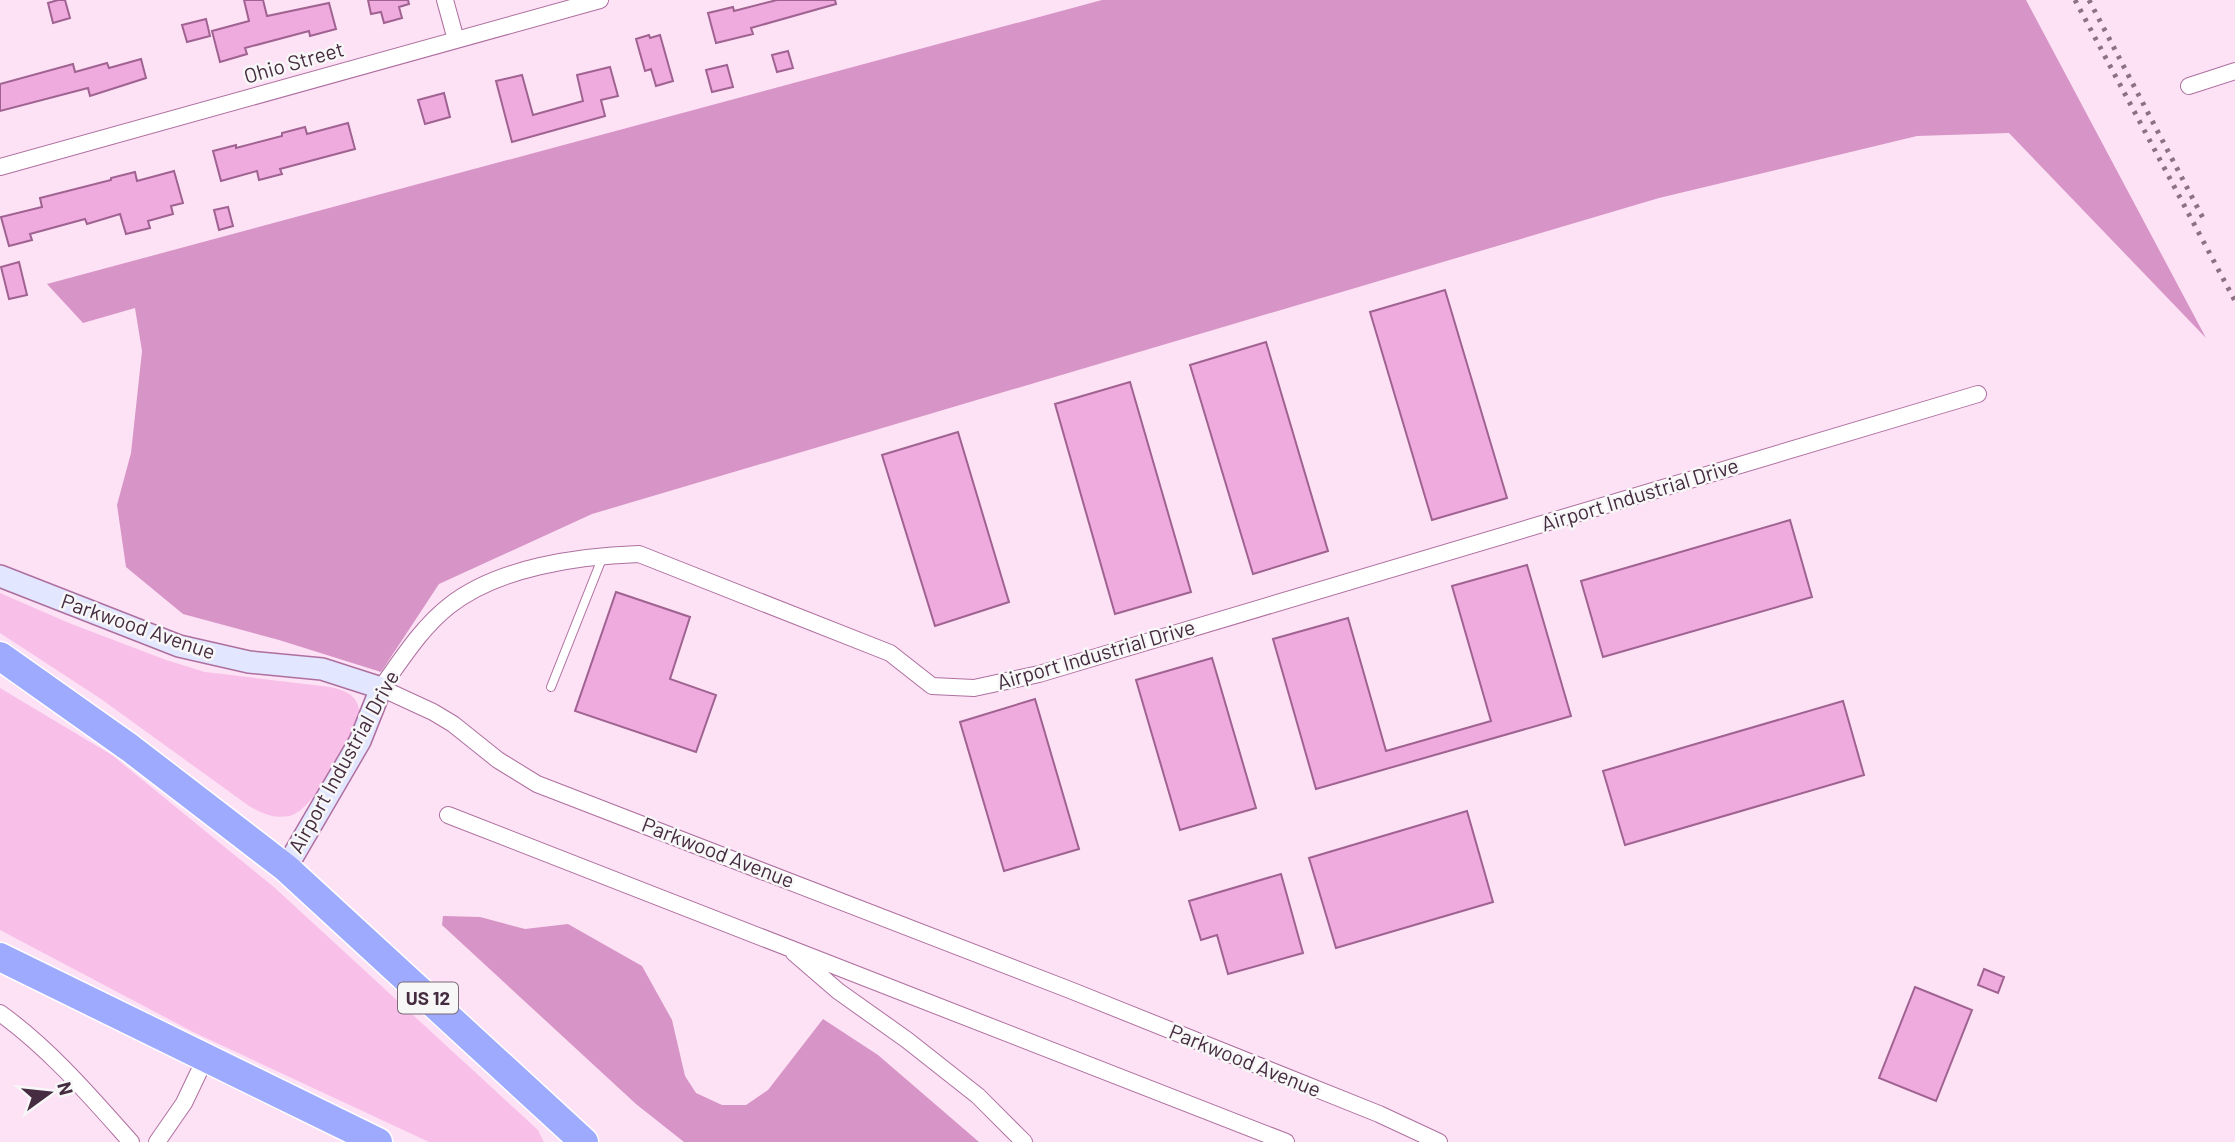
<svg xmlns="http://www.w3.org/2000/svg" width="2235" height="1142" font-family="Barlow,sans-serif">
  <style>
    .green { fill: #f8c0e9 }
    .forest { fill: #d794c6 }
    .building { fill: #efabde; stroke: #9f6291; stroke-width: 2 }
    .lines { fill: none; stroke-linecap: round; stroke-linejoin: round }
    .lane-casing { stroke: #ae6f9f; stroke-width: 10 }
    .street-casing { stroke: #ae6f9f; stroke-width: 18 }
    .secondary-casing { stroke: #ae6f9f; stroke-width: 24 }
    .highway-casing { stroke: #fff; stroke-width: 31 }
    .lane { stroke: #fff; stroke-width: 8 }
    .street { stroke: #fff; stroke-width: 16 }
    .secondary { stroke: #e2e6fe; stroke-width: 21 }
    .highway { stroke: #9daafd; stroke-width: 28 }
    .rail { stroke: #8c7185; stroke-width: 5; stroke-dasharray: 3.5 7; stroke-linecap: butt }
    .labels { text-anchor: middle; stroke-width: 5; stroke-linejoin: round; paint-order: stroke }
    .shield { fill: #f7f7f7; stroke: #7b6977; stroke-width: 2 }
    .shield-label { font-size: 19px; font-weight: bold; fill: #462c40 }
    .street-label { font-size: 21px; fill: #462c40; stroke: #f7f7f7 }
  </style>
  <rect width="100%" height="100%" fill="#fde1f5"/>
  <path class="green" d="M0,593L69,623L166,660L205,672L330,687C348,691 359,696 360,716C348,739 314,812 289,816C273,819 262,813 249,806L101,699L0,633Z
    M0,688L112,755L275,888L538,1130L544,1142H429L193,1032L0,930Z"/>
  <path class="forest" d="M1102,0H2026L2206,338L2009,133L1917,136L1659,198L592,514L439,584L381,672L279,640L183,614L126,567L117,505L131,453L142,351L135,308L83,323L47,284Z
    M443,916L480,917L525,929L568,924L642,966L672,1020L685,1076L696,1093L722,1105H746L768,1090L823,1019L878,1055L979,1142H684L636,1104L442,925Z"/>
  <path class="building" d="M58,0H65L70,18L53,23L48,3Z
    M244,0H263L267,16L329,3L336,29L310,36L309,31L245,48L247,54L220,62L212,31L249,21Z
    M368,0H408L409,4L399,7L402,18L384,23L381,12L371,14Z
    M777,0H835L836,4L751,28L753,34L716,43L708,13L733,7L734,11Z
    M206,19L210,36L187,42L182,25Z
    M649,35L650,38L660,35L673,81L656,86L651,69L645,71L636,39Z
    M788,51L793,68L777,72L772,55Z
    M141,59L146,78L90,96L88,88L0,111V84L73,64L75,72L107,63L109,68Z
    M727,65L733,87L712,92L706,70Z
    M610,67L618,96L601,100L605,116L512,142L496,81L522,75L533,115L583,101L577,75Z
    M444,93L450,117L425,124L418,100Z
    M348,123L355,149L280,169L282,174L259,180L257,171L221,181L213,151L236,145V148L282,136V133L305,127L307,134Z
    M174,171L183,203L171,206L173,214L148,221L150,228L126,234L120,214L87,224L85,219L30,234L32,240L9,246L1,217L42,207L40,198L111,180V178L135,172L137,181Z
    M228,207L233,226L219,230L214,210Z
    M19,262L27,295L9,299L1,267Z
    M1445,290L1507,498L1432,520L1370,312Z
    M1266,342L1328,551L1253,574L1190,365Z
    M1130,382L1191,592L1115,614L1055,404Z
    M958,432L1009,602L935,626L882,455Z
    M1790,520L1812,597L1603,657L1581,581Z
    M1527,565L1571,716L1316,789L1273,639L1348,618L1386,751L1491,721L1452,586Z
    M616,592L690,617L670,679L716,695L696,752L575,711Z
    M1212,658L1256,808L1180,830L1136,680Z
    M1035,699L1079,849L1004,871L960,722Z
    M1843,701L1864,775L1625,845L1603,771Z
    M1467,811L1493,902L1336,948L1309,858Z
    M1281,874L1303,953L1228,974L1217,935L1201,940L1189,901Z
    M1984,969L2004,977L1998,993L1978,985Z
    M1915,987L1972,1010L1936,1101L1879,1078Z"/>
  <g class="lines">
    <defs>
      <path id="lane" d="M551,687L603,556"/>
      <path id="street" d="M445,0L456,40
        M2189,86L2235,71
        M0,167L600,0
        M448,815L1286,1142
        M794,953L838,991L907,1040L978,1096L1024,1142
        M0,1013C50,1049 90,1096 131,1142
        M157,1142L184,1103L205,1059
        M1439,1142L1379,1114L1070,990L537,784L498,760L453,724L433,712L381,688C402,659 421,628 449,606C498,567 579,556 639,554L890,653L932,686L974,688L1039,674L1978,394"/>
      <path id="secondary" d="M0,576L179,646L249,662L322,669L381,688L360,741L286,868"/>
      <path id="highway" d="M0,656L130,748L286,868L584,1142
        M0,957L378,1142"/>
    </defs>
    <use href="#lane" class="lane-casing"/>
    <use href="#street" class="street-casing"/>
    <use href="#secondary" class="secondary-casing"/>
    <use href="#highway" class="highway-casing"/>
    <use href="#lane" class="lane"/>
    <use href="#street" class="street"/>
    <use href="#secondary" class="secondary"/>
    <use href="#highway" class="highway"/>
    <path class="rail" d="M2075,0L2235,301
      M2089,0L2204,220"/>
  </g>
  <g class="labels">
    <rect class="shield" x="398" y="982.5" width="60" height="31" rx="5"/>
    <g class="shield-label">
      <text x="428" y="1005">US 12</text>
    </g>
    <g class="street-label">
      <text transform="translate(294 63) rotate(-16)" y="7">Ohio Street</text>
      <text transform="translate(1640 495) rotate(-17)" y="7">Airport Industrial Drive</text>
      <text transform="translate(138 627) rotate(19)" y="7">Parkwood Avenue</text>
      <text transform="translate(1096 655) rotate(-16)" y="7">Airport Industrial Drive</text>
      <text transform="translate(344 762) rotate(-61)" y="7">Airport Industrial Drive</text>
      <text transform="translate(718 853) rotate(21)" y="7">Parkwood Avenue</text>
      <text transform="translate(1245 1061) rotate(22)" y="7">Parkwood Avenue</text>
    </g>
  </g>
  <g transform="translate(49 1093) rotate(75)" stroke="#f7f7f7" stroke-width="5" paint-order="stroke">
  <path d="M0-5L12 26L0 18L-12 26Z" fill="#462c40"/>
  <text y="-10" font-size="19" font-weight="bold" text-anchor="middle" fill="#462c40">N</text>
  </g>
</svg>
